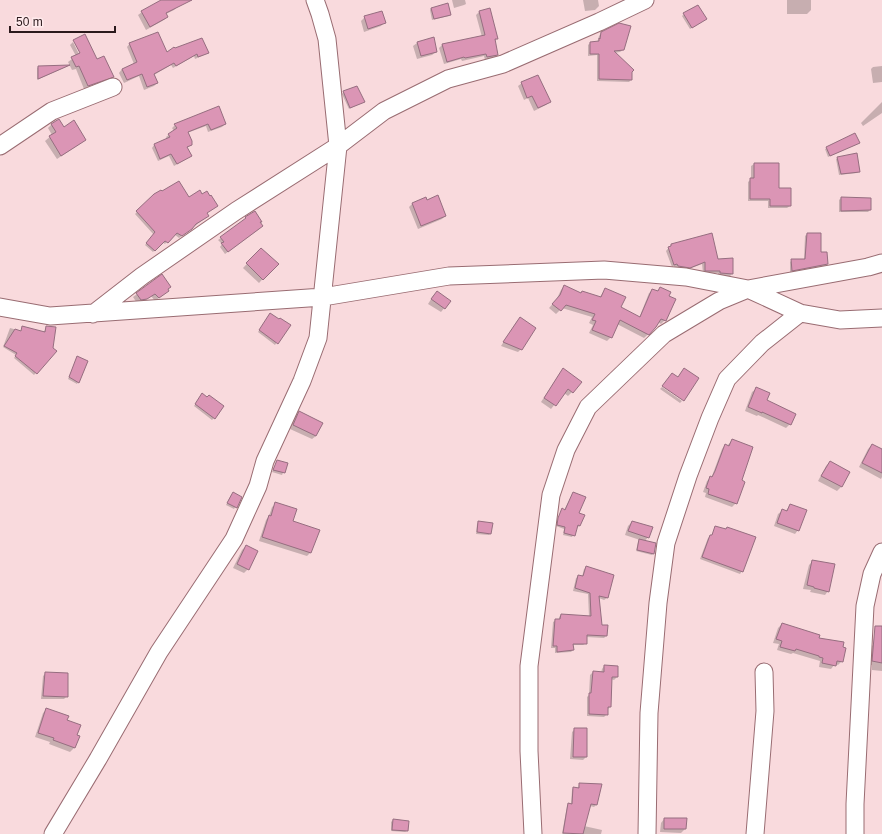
<svg xmlns="http://www.w3.org/2000/svg" width="882" height="834" font-family="Helvetica,sans-serif">
  <style>
    .shadow { fill: #0003 }
    .building { fill: #db95b5; stroke: #966e80 }
    .lines { fill: none; stroke-linecap: round; stroke-linejoin: round }
    .minor-casing { stroke: #996c72; stroke-width: 19 }
    .minor { stroke: #fff; stroke-width: 17 }
  </style>
  <rect width="100%" height="100%" fill="#f9dadd"/>
  <path class="shadow" d="M163,0H174L177,7L174,10L166,14L167,17L164,20L146,30L138,15L142,12Z
    M452,0H465L466,4L464,5L454,8Z
    M583,0H598L599,6L595,10L585,11Z
    M787,0H811V10L807,14H787Z
    M431,8L450,14L449,16L432,20L430,10Z
    M490,9L497,39L494,41L497,55L494,58L485,60L484,56L462,61L461,59L444,64L439,48L442,45L482,37L476,15L479,12Z
    M684,14L704,20L690,29L682,16Z
    M365,17L385,22L381,26L364,32L361,21Z
    M601,33L623,50L620,52L614,53L631,72V80L629,82L597,81V55L588,56V45L590,43H597L599,36Z
    M73,42L81,58L97,60L112,77L109,81L84,89L76,69L72,70L68,62L76,56L70,45Z
    M130,43L166,53L207,52L204,55L195,59L194,56L173,68L171,65L154,75L157,83L154,86L144,90L139,76L124,83L119,73L122,69L134,64L127,47Z
    M417,43L436,52L432,55L417,59L413,46Z
    M68,66L37,80V68L38,67Z
    M882,66V82L873,83L871,69L873,67Z
    M522,83L549,102L546,105L534,111L528,98L524,100L518,86Z
    M344,92L363,102L349,109L342,94Z
    M882,102V113L863,126L861,123Z
    M218,107L225,124L222,127L208,132L206,126L187,133L191,145L187,148L188,158L174,166L169,156L158,161L152,148L154,145L167,140L166,137L174,131L172,128L175,125Z
    M52,124L64,128L81,143L57,159L45,141L52,135L48,128Z
    M857,144L828,157L825,149L827,148Z
    M838,158L859,171L857,173L839,175L836,159Z
    M754,164L778,189L790,206L787,208H768V201H748V182L751,179V166Z
    M155,194L188,198L208,216L179,238L174,234L165,244L162,242L153,252L145,245L154,235L135,214Z
    M841,198L870,210L868,212H839V200Z
    M425,199L427,202L445,216L442,219L418,229L409,207L412,204Z
    M259,223V229L225,254L220,247L222,244L218,240L221,238Z
    M711,234L718,260L732,259V274L729,277L718,276V273H703L702,264L686,270L675,269L674,266L672,267L666,251L671,245Z
    M807,234L827,264L825,266L790,272V262L792,260H804L805,236Z
    M261,249L277,264L259,283L243,268Z
    M564,286L581,294L599,298L605,290L620,308L639,318L649,293L653,290L657,292L660,288L668,296L665,320L661,324L658,322L656,327L644,338L617,324L611,337L607,341L589,333L593,325L589,323L592,317L562,308L556,314L549,308L556,300L561,290Z
    M167,289L164,294L155,301L151,296L143,302L137,303L133,297L137,294Z
    M433,296L450,301L441,312L428,304Z
    M269,316L289,325L275,345L258,332Z
    M517,321L521,349L518,352L501,346Z
    M46,327L52,349L55,351L34,375L14,358L16,355L3,347L10,328L21,331L23,328L44,332Z
    M77,357L78,382L77,384L68,379Z
    M560,373L572,392L568,396L564,393L551,409L541,402Z
    M662,387L682,401L680,403L660,389Z
    M756,389L790,424L786,428L758,415L757,416L745,411L752,392Z
    M201,396L214,418L212,420L194,406Z
    M299,412L316,436L312,439L290,429L295,416Z
    M732,440L740,481L736,503L732,507L705,497L706,493L703,492L707,481L712,476L722,449L725,445L727,446Z
    M872,445L882,450V477L881,479L859,467L868,449Z
    M277,461L287,464L282,475L272,472Z
    M830,462L849,472L841,487L837,491L818,481L826,466Z
    M573,493L580,526L577,527L572,537L563,535L564,529L556,526L561,511L562,510H564Z
    M231,495L241,497L234,509L226,505Z
    M276,504L292,522L311,552L307,556L259,541L266,520L269,516L272,507Z
    M790,505L798,530L795,534L774,526L778,514L782,511L785,512Z
    M479,522L490,534L489,535L476,534L477,524Z
    M632,522L648,537L645,541L654,553L652,555L636,551L638,542L640,540L625,535L628,526Z
    M716,527L725,530L727,528L742,571L740,574L700,559L708,538L711,536Z
    M246,546L248,569L244,573L233,568L242,550Z
    M813,561L828,591L825,595L810,592L811,590L803,589L809,565Z
    M587,567L607,598L604,600L599,598L601,626L606,636L604,638L586,637V643L583,645H572L573,650L571,652L555,653V648H551L553,622L556,620H559V617L561,615L589,617L588,594L573,591L576,578L579,576L582,577L584,569Z
    M782,624L818,638L842,661L838,665L835,664L831,669L819,667L820,661L793,653L791,654L777,650L779,644L773,643L778,628Z
    M874,644L882,645V671L872,670V665H869L870,648Z
    M604,666L617,677L614,680L611,679L610,707L607,710V714L604,717L587,716V697L589,695L590,675L593,672L601,673L602,669Z
    M46,673L67,696L64,699H41L43,676Z
    M47,709L66,720L76,735L79,736L74,748L70,752L49,744L50,742L35,737L43,713Z
    M575,729L586,757L583,760L570,759L572,732Z
    M579,784L601,785L596,805L594,807L590,806L584,826L602,830L601,834H562L567,806L568,804L571,805L572,790L573,788H578Z
    M664,819L685,829L681,833L660,832L661,823Z
    M393,820L407,831L405,832L391,831V822Z"/>
  <path class="building" d="M161,0H192L166,13L168,17L150,27L141,11Z
    M448,3L451,15L434,19L431,8Z
    M698,5L707,19L692,28L683,13Z
    M490,8L498,39H495L498,55L487,57L486,54L465,58L464,57L447,62L442,44L485,35L479,11Z
    M382,11L386,23L368,29L364,16Z
    M619,23L631,26L624,50L614,51L634,70L632,72V80L599,79V54H590V42L599,41V38L600,39L601,32Z
    M158,32L167,52L174,47L175,48L202,38L209,53L198,57L197,54L176,66L174,63L154,74L158,83L147,87L142,74L127,80L122,69L137,62L129,43Z
    M85,34L97,59L104,56L114,77L88,86L79,66L76,67L71,57L80,53L73,40Z
    M434,37L437,52L421,56L417,42Z
    M70,65L38,79V66Z
    M538,75L551,102L538,108L532,96L527,98L521,82Z
    M357,86L365,102L350,108L343,91Z
    M219,106L226,124L211,130L208,124L188,132L192,141V145L187,147L192,156L177,164L171,154L160,159L154,144L170,137L168,134L177,128L174,124Z
    M59,119L64,127L74,120L86,140L61,156L49,136L56,132L51,124Z
    M855,133L860,143L830,156L826,147Z
    M857,153L860,172L841,174L837,157Z
    M754,163H779V188H791V206H770V199H750V178H754Z
    M179,181L189,197L200,190L202,194L207,191L210,196L211,195L218,206L207,213L209,216L196,224L192,229L182,236L177,233L168,243L165,241L155,251L146,243L155,232L136,211L154,194L161,190L162,191Z
    M438,195L446,216L421,226L412,203L426,197L427,200Z
    M841,197L871,198V210L841,211Z
    M255,211L262,222H260L263,226L228,252L221,243L224,242L220,237L246,218L245,217Z
    M712,233L718,259L733,258V274L720,273V271H705V262L690,268L678,266L677,264L674,265L668,247L671,246V244Z
    M807,233H821V252H827L828,264L792,271L791,259H805Z
    M261,248L279,264L263,280L246,263Z
    M162,274L171,287L168,289L169,291L159,298L155,294L147,299L141,300L136,293Z
    M564,285L581,293L582,291L601,297L605,288L626,297L621,307L640,317L652,289L658,291L660,287L671,292L669,296L676,299L666,321L661,319L656,327L649,335L620,320L612,338L592,330L596,321L592,320L595,314L566,305L561,311L552,304L560,295Z
    M437,291L451,301L445,309L431,299Z
    M270,313L279,319L280,318L291,325L278,344L259,330Z
    M520,317L536,328L522,350L503,342Z
    M22,326L45,332L46,326L56,327L53,348L57,351L37,374L15,356L17,353L4,346L15,329L21,331Z
    M77,356L88,361L79,383L69,377Z
    M563,368L582,382L573,393L568,389L556,406L544,398Z
    M684,368L699,378L684,401L662,386L672,373L678,377Z
    M756,387L770,393L767,400L796,414L791,425L762,412V413L748,407Z
    M202,393L207,397L209,395L224,406L215,419L195,404Z
    M299,411L323,423L316,436L293,425Z
    M732,439L753,447L742,480L745,482L737,504L708,494L709,489L706,488L710,476L712,477L715,471L725,444L729,446Z
    M872,444L882,449V473L862,463Z
    M277,460L288,463L285,473L273,470Z
    M830,461L850,472L842,487L821,476Z
    M233,492L242,497L237,508L227,503Z
    M573,492L586,497L579,513L585,515L580,526L578,525L575,536L564,533L565,527L557,525L558,518L562,508L565,510Z
    M275,502L297,509L293,521L320,530L311,553L262,537L269,515L271,516Z
    M790,504L807,510L799,531L777,523L782,509L787,511Z
    M478,521L493,523L491,534L477,532Z
    M632,521L653,527L649,538L628,531Z
    M715,526L726,529L727,527L756,537L743,572L702,557L710,535H712Z
    M639,539L656,543L654,554L637,550Z
    M246,545L258,551L249,570L237,564Z
    M812,560L835,564L829,592L814,588V587L807,585Z
    M586,566L614,575L608,598L599,596L602,625H608L607,636L587,635V644H573L574,650L557,652V646H553L555,619H560L561,614L591,616L590,593L575,588L578,575L583,576Z
    M782,623L820,635L819,638L844,642L843,647L846,648L843,662L837,661L836,666L822,663L823,658L819,657V656L796,649L795,651L780,647L782,641L776,639Z
    M875,626H882V663L872,661Z
    M604,665L618,666V677H612L611,707H608V715L589,714V693H591L593,671L604,672Z
    M45,672L68,673V697L43,696Z
    M46,708L69,716L67,720L81,725L77,735L80,736L75,748L53,740L54,738L38,733Z
    M574,728H587V757H573Z
    M579,783L602,784L597,805L591,804L583,834L563,833L568,803L572,804L573,787L579,788Z
    M664,818H687L686,829H664Z
    M393,819L409,821L408,831L392,830Z"/>
  <g class="lines">
    <defs>
      <path id="minor" d="M0,146L52,111L113,87
        M0,307L50,316L323,297L449,276L604,270L686,277L748,289L800,313L840,320L882,318
        M93,314L142,276L236,211L338,146L384,111L448,79L503,64L599,22L645,0
        M53,834L98,759L159,652L234,539L258,486L265,461L302,381L318,338L338,146L327,39L320,14L315,0
        M533,834L529,751V666L551,495L566,450L588,407L664,334L719,301L748,289L868,267L882,263
        M647,834L649,713L658,603L666,543L688,476L710,418L727,379L762,343L800,313
        M755,834L765,711L764,672
        M855,834V804L865,606L872,574L882,552"/>
    </defs>
    <use href="#minor" class="minor-casing"/>
    <use href="#minor" class="minor"/>
  </g>
  <path d="M10 26v6h105v-6" fill="none" stroke="#2b191c" stroke-width="2"/>
  <text x="16" y="26" font-size="12" fill="#2b191c" stroke="#ffeaec" stroke-width="3" paint-order="stroke">50 m</text>
</svg>
